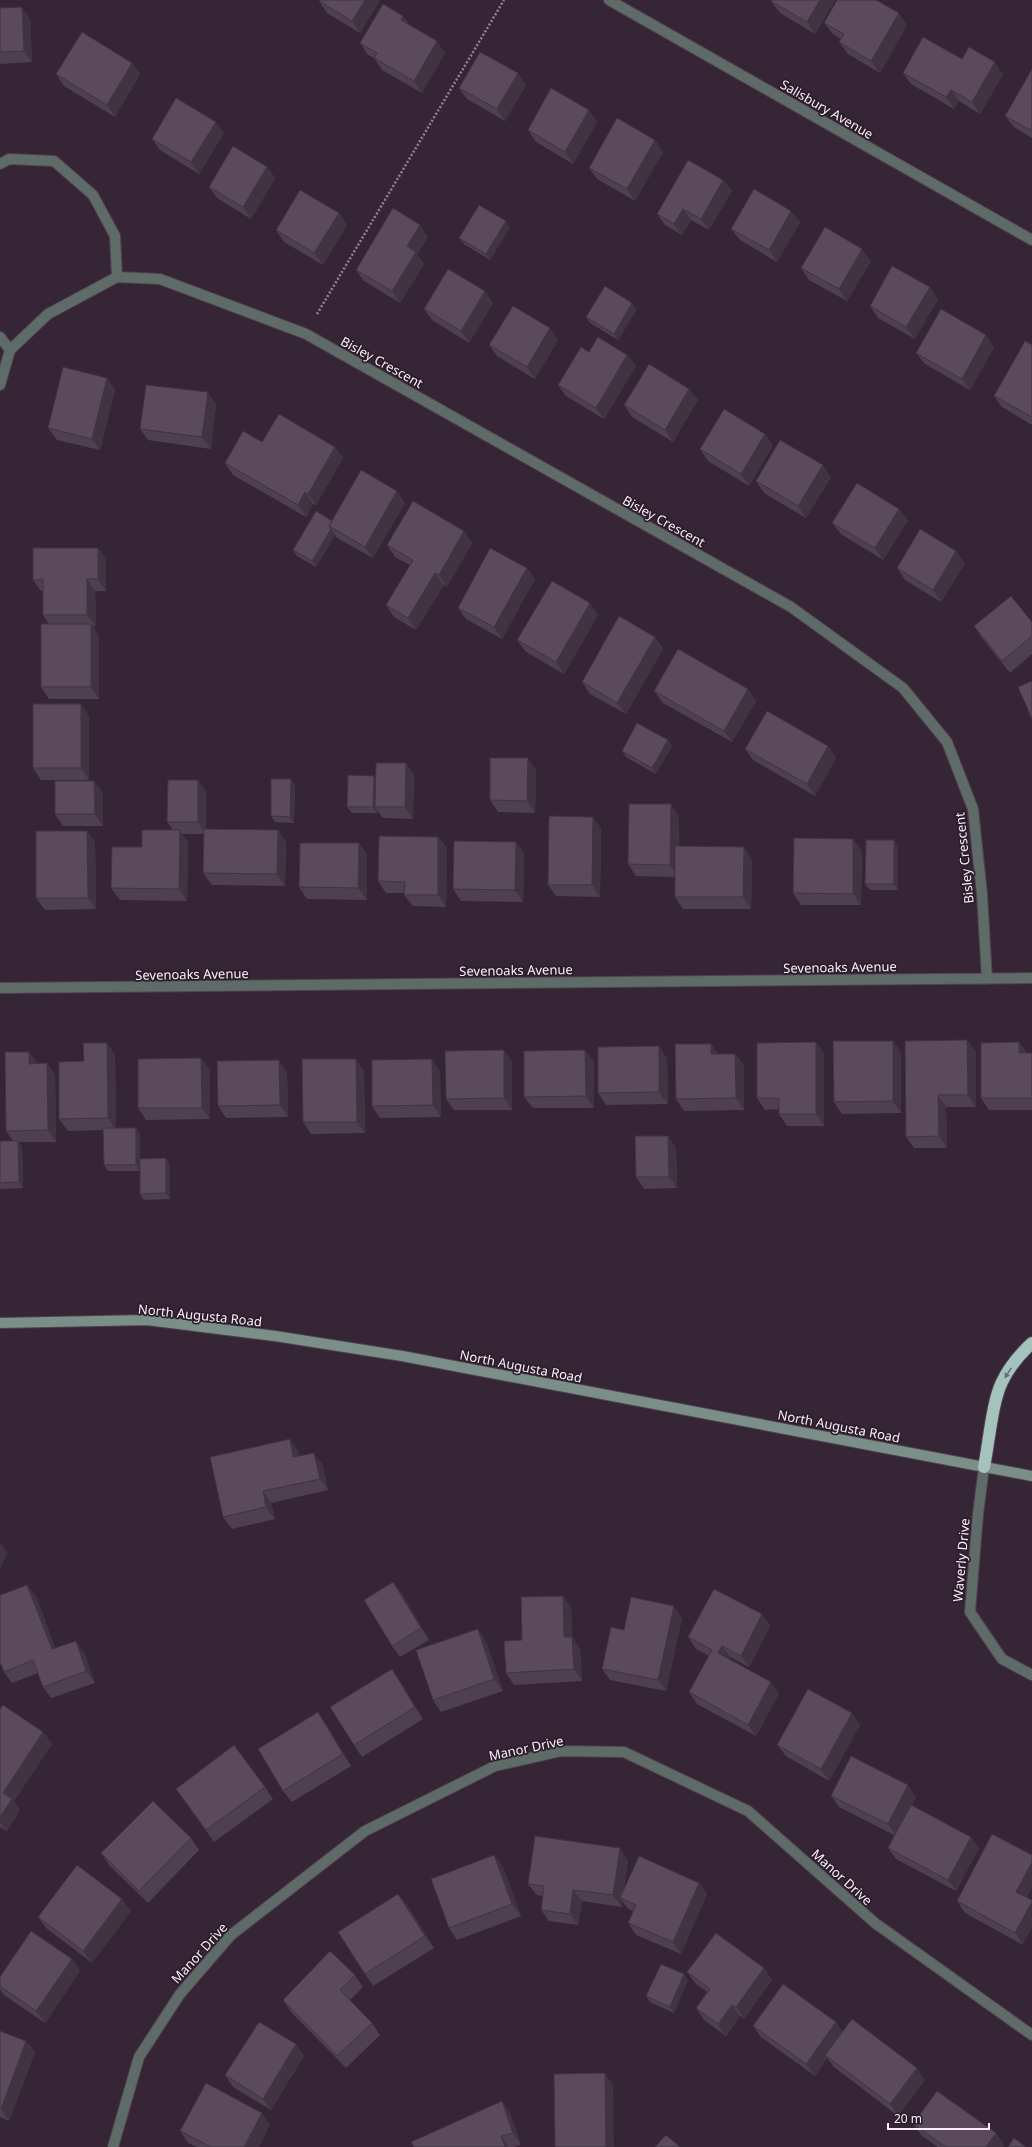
<svg xmlns="http://www.w3.org/2000/svg" width="1032" height="2147" font-family="'Noto Sans',sans-serif">
  <style>
    .lines { fill: none; stroke-linecap: round; stroke-linejoin: round }
    .minor-casing { stroke: #514250; stroke-width: 12 }
    .secondary-casing { stroke: #514250; stroke-width: 12 }
    .motorway-casing { stroke: #514250; stroke-width: 14 }
    .path { stroke: #918490; stroke-width: 2.5; stroke-dasharray: 2 2; stroke-linecap: butt }
    .minor { stroke: #5f6b68; stroke-width: 10 }
    .secondary { stroke: #7b8f8a; stroke-width: 10 }
    .motorway { stroke: #a4c3bc; stroke-width: 12 }
    .wall { fill: #4e404e }
    .shaded-wall { fill: #403440 }
    .building { fill: #5b4a5b; stroke: #403440 }
    .oneway { fill: #687074 }
    .labels { text-anchor: middle; stroke-width: 3.5; stroke-linejoin: round; paint-order: stroke }
    .street-label { font-size: 13px; fill: #faeff9; stroke: #2c1d2b }
  </style>
  <rect width="100%" height="100%" fill="#362635"/>
  <g class="lines">
    <defs>
      <path id="minor" d="M609,0L1032,240
        M0,164L9,159L54,161L93,195L115,236L117,277
        M0,337L10,350
        M0,385L10,350L48,314L117,277L160,279L306,334L791,607L903,688L947,742L973,809L982,894L987,979
        M0,988L1032,978
        M984,1467L978,1514L970,1612L1002,1659L1032,1675
        M113,2147L139,2057L180,1994L231,1935L365,1831L495,1766L561,1751L624,1752L748,1811L875,1923L1032,2035"/>
      <path id="secondary" d="M0,1323L147,1320L275,1336L402,1356L1032,1476"/>
      <path id="motorway" d="M984,1467C989,1443 992,1402 1002,1382C1009,1367 1020,1354 1032,1343"/>
    </defs>
    <use href="#minor" class="minor-casing"/>
    <use href="#secondary" class="secondary-casing"/>
    <use href="#motorway" class="motorway-casing"/>
    <path class="path" d="M317,314L504,0"/>
    <use href="#minor" class="minor"/>
    <use href="#secondary" class="secondary"/>
    <use href="#motorway" class="motorway"/>
  </g>
  <path class="wall" d="M380,0L360,33L327,13L319,1Z
    M772,0H835L815,34L780,13L771,1Z
    M0,5L1,8L30,19L32,62L0,64Z
    M403,16L410,25L445,53L422,93L382,70L374,58L368,55L360,43Z
    M824,23L907,25L880,73L848,54L839,42L841,39L833,34Z
    M962,59L1003,74L980,114L959,101L954,109L911,84L903,73Z
    M132,63L140,74L115,117L64,86L56,74Z
    M1032,69V138L1014,127L1005,116Z
    M518,73L526,85L505,121L467,99L459,88Z
    M589,110L597,122L573,164L536,142L528,130Z
    M224,133L199,174L160,150L152,139Z
    M655,140L663,152L635,201L597,179L589,168Z
    M267,167L275,178L251,219L217,198L209,187Z
    M723,180L732,191L709,230L691,220L682,235L665,225L657,214Z
    M791,211L800,222L777,262L740,240L731,229Z
    M339,213L347,225L323,265L284,242L276,230Z
    M510,227L490,260L464,244L459,238Z
    M428,237L417,254L424,264L400,303L364,281L356,270Z
    M871,261L847,301L809,280L801,268Z
    M938,299L915,339L878,318L870,306Z
    M493,303L469,343L432,320L424,309Z
    M637,309L618,340L590,323L586,317Z
    M558,340L535,379L497,356L489,345Z
    M1032,345V425L1002,407L994,396Z
    M994,347L970,390L925,364L916,353Z
    M589,352L627,355L636,366L604,419L566,396L558,385Z
    M107,378L115,390L100,450L57,440L48,428Z
    M689,389L698,400L673,442L632,417L624,405Z
    M216,404L211,449L148,440L140,429Z
    M262,442L335,447L343,458L316,505L313,504L306,517L233,475L225,463Z
    M773,445L749,486L708,461L700,449Z
    M831,477L806,518L764,493L756,481Z
    M405,503L373,558L337,538L335,535L316,567L297,556L293,550L332,521Z
    M908,520L883,560L841,534L832,523Z
    M464,531L472,543L447,587L444,585L416,630L394,617L386,605L410,565L395,557L387,545Z
    M98,548L106,559V591H95L96,626H93L99,636V699H49L41,687L49,624L43,615V591H41L33,580Z
    M965,563L941,602L905,580L897,568Z
    M527,568L535,579L502,639L466,619L458,608Z
    M598,615L564,674L526,652L517,640Z
    M1032,622V654L1010,673L982,638L974,626Z
    M655,637L663,649L626,714L590,694L582,682Z
    M748,689L756,701L732,742L663,703L654,691Z
    M89,716V780H41L33,768Z
    M668,740L672,746L656,774L626,757L622,751Z
    M828,746L836,758L815,796L753,760L745,749Z
    M406,763L414,775L413,819L383,818L377,810V813H352L347,807L374,776L375,778Z
    M536,770L535,813L498,812L490,800Z
    M291,779L295,785L294,823L275,822L271,816Z
    M198,780L206,792V829L278,830L286,842L285,886L212,885L203,873L204,834H182L188,842L187,901L120,900L111,888L142,847L173,830L167,822Z
    M94,781L103,793V826H63L55,814Z
    M679,816V847L752,859L751,909H683L675,897V877L636,876L628,864Z
    M601,828L600,897L556,896L548,885Z
    M87,831L95,842L96,909L45,910L36,898Z
    M438,837L447,848L446,907L413,906L404,895V893H386L378,881Z
    M853,839L862,851L861,905H801L793,893Z
    M359,843L367,855V900L307,899L299,887Z
    M898,846V890H870L865,884Z
    M524,853L523,902L461,901L453,889Z
    M967,1040L976,1052V1107H946L947,1148H914L906,1137Z
    M893,1041L901,1053V1113L842,1114L834,1102Z
    M1019,1042L1027,1053H1032V1110H989L981,1098Z
    M711,1044L718,1054H735L744,1065V1110L684,1111L676,1099Z
    M585,1050L594,1062V1108H533L524,1097Z
    M29,1052L37,1063H47L55,1075L56,1142H19L22,1147L23,1188L0,1189V1141H13L6,1131Z
    M824,1053V1126H787L779,1114V1109L765,1110L757,1098Z
    M115,1054L116,1128H136L140,1134V1159L170,1164V1199L144,1200L140,1194V1171H108L104,1165L103,1130L68,1131L59,1119L84,1061Z
    M201,1058L210,1070V1119L146,1120L138,1108Z
    M667,1058L668,1104L606,1105L598,1093Z
    M512,1061V1110H454L446,1099Z
    M364,1071L365,1133L311,1134L303,1122Z
    M440,1071L441,1117L380,1118L372,1106Z
    M287,1072L288,1117L226,1118L218,1106Z
    M668,1136L676,1148L677,1188L644,1189L636,1177Z
    M298,1451L299,1456L322,1464L328,1490L271,1503L275,1519L232,1529L223,1517Z
    M393,1582L402,1594L429,1640L400,1657L392,1646Z
    M36,1596L55,1648L84,1652L95,1683L51,1698L43,1687L38,1673L12,1683L4,1672Z
    M563,1596L571,1608L572,1637L580,1649L582,1681L514,1685L506,1673L522,1640Z
    M762,1614L770,1626L749,1667L730,1657L729,1659L771,1682L779,1694L756,1736L697,1704L689,1692L709,1656L696,1649L688,1637Z
    M682,1618L666,1691L610,1680L602,1669L624,1630Z
    M486,1641L503,1691L441,1712L433,1700Z
    M392,1669L400,1681L423,1719L362,1757L354,1745Z
    M0,1709L43,1732L52,1744L14,1801L20,1810L7,1831L0,1827Z
    M852,1713L860,1725L829,1781L786,1756L777,1745Z
    M326,1724L351,1766L292,1802L283,1791Z
    M265,1787L273,1799L214,1842L176,1789Z
    M831,1796L916,1797L912,1805L979,1848L956,1891L896,1859L888,1848L894,1835L839,1807Z
    M191,1838L199,1850L148,1903L109,1865L101,1853Z
    M628,1860L624,1888L699,1883L707,1894L681,1954L636,1935L628,1923L633,1911L628,1909L622,1901V1907L582,1901L578,1925L549,1921L541,1910L543,1896L537,1895L528,1884Z
    M503,1867L521,1916L457,1940L449,1928Z
    M398,1894L407,1905L434,1948L373,1986L365,1974Z
    M1027,1898L1023,1945L965,1913L957,1901Z
    M131,1911L92,1963L46,1928L38,1917Z
    M72,1959L80,1971L45,2023L4,1995L0,1989V1977Z
    M764,1968L772,1980L744,2019L740,2016L726,2036L704,2020L696,2008L707,1992L696,1984L687,1972Z
    M355,1975L363,1987L350,2000L372,2023L380,2035L346,2068L291,2012L283,2000Z
    M688,1980L674,2013L650,2002L646,1996Z
    M753,2026L843,2032L925,2080L898,2116L834,2067L827,2058L815,2076L761,2037Z
    M0,2031L26,2041L35,2052L9,2121L0,2117Z
    M304,2056L271,2110L233,2087L225,2075Z
    M502,2101L510,2113L521,2145L513,2147H414Z
    M270,2124L259,2147H197L188,2143L180,2131Z
    M913,2124L996,2133L1004,2145L1003,2147H938L922,2136Z"/>
  <path class="shaded-wall" d="M365,0H380L360,33L352,21Z
    M820,0H835L815,34L807,22Z
    M22,7L30,19L32,62L24,51Z
    M899,13L907,25L880,73L871,61Z
    M403,16L411,27L401,20Z
    M437,41L445,53L422,93L414,81Z
    M995,62L1003,74L980,114L972,102Z
    M132,63L140,74L115,117L107,105Z
    M518,73L526,85L505,121L497,109Z
    M951,90L959,101L954,109L946,97Z
    M589,110L597,122L573,164L565,152Z
    M216,122L224,133L199,174L191,162Z
    M655,140L663,152L635,201L627,189Z
    M267,167L275,178L251,219L243,207Z
    M723,180L732,191L709,230L701,219Z
    M683,209L691,220L682,235L674,224Z
    M791,211L800,222L777,262L769,250Z
    M339,213L347,225L323,265L314,253Z
    M506,221L510,227L490,260L486,254Z
    M420,225L428,237L417,254L424,264L400,303L392,291L407,246Z
    M862,249L871,261L847,301L839,289Z
    M930,287L938,299L915,339L906,327Z
    M485,291L493,303L469,343L461,331Z
    M632,303L637,309L618,340L614,334Z
    M550,328L558,340L535,379L527,367Z
    M986,335L994,347L970,390L962,379Z
    M627,355L636,366L604,419L596,408Z
    M107,378L115,390L100,450L92,439Z
    M689,389L698,400L673,442L665,430Z
    M208,392L216,404L211,449L202,437Z
    M765,434L773,445L749,486L741,474Z
    M335,447L343,458L316,505L308,494Z
    M823,465L831,477L806,518L798,506Z
    M397,491L405,503L373,558L365,547Z
    M305,492L313,504L306,517L298,505Z
    M899,509L908,520L883,560L875,548Z
    M331,529L335,535L316,567L312,561Z
    M464,531L472,543L447,587L439,575Z
    M98,548L106,559V591L98,579Z
    M956,551L965,563L941,602L933,590Z
    M527,568L535,579L502,639L494,627Z
    M435,573L444,585L416,630L408,618Z
    M87,579L95,591L96,626L87,615Z
    M590,603L598,615L564,674L556,662Z
    M91,624L99,636V699L91,687Z
    M655,637L663,649L626,714L617,703Z
    M748,689L756,701L732,742L724,731Z
    M81,704L89,716V780L81,768Z
    M668,740L672,746L656,774L652,768Z
    M828,746L836,758L815,796L807,784Z
    M528,758L536,770L535,813L527,801Z
    M406,763L414,775L413,819L405,807Z
    M374,776L378,782L375,807L377,810V813L373,807Z
    M291,779L295,785L294,823L290,817Z
    M198,780L206,792V834L198,822Z
    M94,781L103,793V826L95,814Z
    M671,804L679,816L678,877L670,865Z
    M593,817L601,828L600,897L592,885Z
    M180,830L188,842L187,901L179,889Z
    M278,830L286,842L285,886L277,874Z
    M87,831L95,842L96,909L88,898Z
    M438,837L447,848L446,907L438,895Z
    M853,839L862,851L861,905L853,894Z
    M894,840L898,846V890L894,884Z
    M516,842L524,853L523,902L515,890Z
    M359,843L367,855V900L358,888Z
    M744,847L752,859L751,909L743,897Z
    M967,1040L976,1052V1107L968,1095Z
    M893,1041L901,1053V1113L893,1101Z
    M816,1042L824,1053V1126L816,1114Z
    M1019,1042L1027,1054L1019,1053Z
    M107,1043L115,1054L116,1130L108,1118Z
    M711,1044L719,1056L711,1054Z
    M659,1046L667,1058L668,1104L659,1092Z
    M504,1050L512,1061V1110L504,1098Z
    M585,1050L594,1062V1108L586,1096Z
    M29,1052L37,1064H29Z
    M735,1054L744,1065V1110L736,1098Z
    M201,1058L210,1070V1119L202,1108Z
    M356,1059L364,1071L365,1133L357,1122Z
    M432,1059L440,1071L441,1117L433,1105Z
    M279,1060L287,1072L288,1117L280,1105Z
    M47,1063L55,1075L56,1142L48,1130Z
    M938,1095L946,1107L947,1148L939,1136Z
    M136,1128L140,1134V1171L136,1165Z
    M668,1136L676,1148L677,1188L669,1177Z
    M18,1141L22,1147L23,1188L19,1182Z
    M166,1158L170,1164V1199L166,1193Z
    M290,1439L298,1451L302,1469L293,1457Z
    M314,1453L322,1464L328,1490L320,1479Z
    M263,1491L271,1503L275,1519L266,1507Z
    M0,1542L8,1553L0,1569Z
    M393,1582L402,1594L429,1640L421,1628Z
    M27,1585L36,1596L60,1661L52,1649Z
    M563,1596L571,1608L572,1649L564,1637Z
    M674,1606L682,1618L666,1691L658,1680Z
    M762,1614L770,1626L749,1667L741,1656Z
    M478,1629L486,1641L503,1691L494,1679Z
    M572,1637L580,1649L582,1681L574,1669Z
    M76,1641L84,1652L95,1683L86,1671Z
    M722,1646L730,1657L726,1665L718,1653Z
    M392,1669L400,1681L423,1719L415,1707Z
    M771,1682L779,1694L756,1736L748,1725Z
    M318,1712L326,1724L351,1766L343,1754Z
    M852,1713L860,1725L829,1781L821,1769Z
    M43,1732L52,1744L14,1801L20,1810L7,1831L0,1822V1817L3,1793Z
    M908,1785L916,1797L896,1836L888,1824Z
    M971,1837L979,1848L956,1891L948,1880Z
    M620,1848L628,1860L623,1899L620,1898L622,1901V1907L613,1895Z
    M494,1855L503,1867L521,1916L512,1904Z
    M1032,1862V1888L1024,1903L1016,1892Z
    M699,1883L707,1894L681,1954L673,1942Z
    M573,1890L582,1901L578,1925L570,1914Z
    M398,1894L407,1905L434,1948L425,1936Z
    M122,1899L131,1911L92,1963L83,1951Z
    M1032,1902V1928L1023,1945L1015,1933Z
    M72,1959L80,1971L45,2023L36,2011Z
    M764,1968L772,1980L744,2019L736,2007Z
    M684,1974L688,1980L674,2013L670,2007Z
    M732,2005L740,2016L726,2036L718,2024Z
    M836,2022L844,2034L825,2055L827,2058L815,2076L806,2064Z
    M26,2041L35,2052L9,2121L1,2109Z
    M296,2044L304,2056L271,2110L263,2099Z
    M917,2068L925,2080L898,2116L890,2104Z
    M605,2073L613,2085L614,2147H606Z
    M502,2101L510,2113L521,2145L513,2133Z
    M262,2113L270,2124L259,2147H244Z
    M996,2133L1004,2145L1003,2147H986Z
    M501,2136L508,2147H505Z"/>
  <path class="building" d="M320,0H365L352,21L319,1Z
    M772,0H820L807,22L771,1Z
    M837,0H876L899,13L871,61L839,42L844,34L824,23Z
    M383,4L403,16L401,20L437,41L414,81L374,58L377,53L360,43Z
    M22,7L24,51L0,52V8Z
    M82,32L132,63L107,105L56,74Z
    M923,37L962,59L969,47L995,62L972,102L951,90L946,97L903,73Z
    M480,52L518,73L497,109L459,88Z
    M1032,69V131L1005,116Z
    M551,88L589,110L565,152L528,130Z
    M176,98L216,122L191,162L152,139Z
    M617,118L655,140L627,189L589,168Z
    M233,146L267,167L243,207L209,187Z
    M688,160L723,180L701,219L683,209L674,224L657,214Z
    M754,189L791,211L769,250L731,229Z
    M300,190L339,213L314,253L276,230Z
    M479,205L506,221L486,254L459,238Z
    M393,208L420,225L407,246L416,252L392,291L356,270Z
    M825,227L862,249L839,289L801,268Z
    M892,266L930,287L906,327L870,306Z
    M448,269L485,291L461,331L424,309Z
    M605,286L632,303L614,334L586,317Z
    M513,306L550,328L527,367L489,345Z
    M941,309L986,335L962,379L916,353Z
    M598,337L627,355L596,408L558,385L581,347L589,352Z
    M1025,341L1032,345V417L994,396Z
    M649,364L689,389L665,430L624,405Z
    M63,367L107,378L92,439L48,428Z
    M146,385L208,392L202,437L140,429Z
    M724,409L765,434L741,474L700,449Z
    M279,414L335,447L308,494L305,492L298,505L225,463L243,431L262,442Z
    M780,440L823,465L798,506L756,481Z
    M361,470L397,491L365,547L329,526Z
    M857,483L899,509L875,548L832,523Z
    M413,501L464,531L439,575L435,573L408,618L386,605L413,560L387,545Z
    M316,511L332,521L329,526L331,529L312,561L293,550Z
    M920,529L956,551L933,590L897,568Z
    M33,548H98V579H87V615H43V579L33,580Z
    M490,548L527,568L494,627L458,608Z
    M552,581L590,603L556,662L517,640Z
    M1011,596L1032,622V636L1002,661L974,626Z
    M619,616L655,637L617,703L582,682Z
    M41,624H91V687H41Z
    M678,649L748,689L724,731L654,691Z
    M1032,681V719L1018,687Z
    M33,704H81V768H33Z
    M767,711L828,746L807,784L745,749Z
    M637,723L668,740L652,768L622,751Z
    M490,758H528L527,801L490,800Z
    M376,763H406L405,807H375Z
    M348,775L374,776L373,807H347Z
    M271,779H291L290,817L271,816Z
    M168,780H198V822H167Z
    M55,781H94L95,814H55Z
    M629,804H671L670,865L628,864Z
    M549,816L593,817L592,885H548Z
    M204,829L278,830L277,874L203,873Z
    M142,830H180L179,889L111,888L112,847H142Z
    M36,831H87L88,898H36Z
    M379,836L438,837V895H404L405,882L378,881Z
    M794,838L853,839V894L793,893Z
    M866,840H894V884H865Z
    M454,841L516,842L515,890L453,889Z
    M300,843H359L358,888L299,887Z
    M675,846L744,847L743,897H675Z
    M967,1040L968,1095H938L939,1136L906,1137L905,1041Z
    M833,1041H893V1101L834,1102Z
    M816,1042V1114H779V1098H757V1043Z
    M1019,1042V1053H1032V1098H981V1043Z
    M83,1043H107L108,1118L59,1119V1062L84,1061Z
    M675,1044H711V1054H735L736,1098L676,1099Z
    M659,1046V1092L598,1093V1047Z
    M504,1050V1098L446,1099L445,1051Z
    M585,1050L586,1096L524,1097V1051Z
    M5,1052H29V1064L47,1063L48,1130L6,1131Z
    M201,1058L202,1108H138V1059Z
    M302,1059H356L357,1122H303Z
    M432,1059L433,1105L372,1106V1060Z
    M279,1060L280,1105L218,1106L217,1061Z
    M103,1128H136V1165H104Z
    M635,1136H668L669,1177H636Z
    M0,1141H18L19,1182L0,1183Z
    M166,1158V1193L140,1194V1159Z
    M290,1439L293,1457L314,1453L320,1479L263,1491L266,1507L223,1517L210,1457Z
    M393,1582L421,1628L392,1646L364,1600Z
    M27,1585L52,1649L76,1641L86,1671L43,1687L33,1660L4,1672L0,1662V1595Z
    M714,1589L762,1614L741,1656L722,1646L718,1653L771,1682L748,1725L689,1692L712,1650L688,1637Z
    M563,1596L564,1637H572L574,1669L506,1673L504,1641L522,1640L521,1597Z
    M631,1597L674,1606L658,1680L602,1669L611,1627L624,1630Z
    M478,1629L494,1679L433,1700L416,1650Z
    M392,1669L415,1707L354,1745L330,1707Z
    M808,1689L852,1713L821,1769L777,1745Z
    M3,1705L43,1732L3,1793L12,1799L0,1817V1709Z
    M318,1712L343,1754L283,1791L258,1749Z
    M234,1745L265,1787L206,1830L176,1789Z
    M851,1756L908,1785L888,1824L831,1796Z
    M153,1801L191,1838L139,1891L101,1853Z
    M911,1805L971,1837L948,1880L888,1848Z
    M992,1834L1032,1855V1862L1016,1892L1032,1900V1902L1015,1933L957,1901Z
    M535,1836L620,1848L613,1895L573,1890L570,1914L541,1910L544,1886L528,1884Z
    M494,1855L512,1904L449,1928L431,1879Z
    M639,1856L699,1883L673,1942L628,1923L636,1905L620,1898Z
    M77,1865L122,1899L83,1951L38,1917Z
    M398,1894L425,1936L365,1974L338,1932Z
    M31,1931L72,1959L36,2011L0,1986V1977Z
    M716,1933L764,1968L736,2007L732,2005L718,2024L696,2008L710,1989L687,1972Z
    M330,1951L355,1975L340,1990L372,2023L337,2056L283,2000Z
    M661,1964L684,1974L670,2007L646,1996Z
    M783,1984L836,2022L806,2064L753,2026Z
    M852,2019L917,2068L890,2104L825,2055Z
    M259,2022L296,2044L263,2099L225,2075Z
    M0,2031L26,2041L1,2109L0,2108Z
    M605,2073L606,2147H555L554,2074Z
    M206,2083L262,2113L244,2147H211L180,2131Z
    M937,2091L996,2133L986,2147H946L913,2124Z
    M502,2101L513,2133L501,2136L505,2147H414L411,2142Z
    M666,2135L680,2147H655Z
    M1014,2138L1026,2147H1008Z"/>
  <defs><path id="oneway-solid" d="M-6-.8H1V-3.2L6.5 0L1 3.2V.8H-6Z"/></defs>
  <use class="oneway" href="#oneway-solid" transform="translate(1008 1373) rotate(123)"/>
  <g class="labels">
    <g class="street-label">
      <text transform="translate(827 109) rotate(30)" y="5">Salisbury Avenue</text>
      <text transform="translate(382 362) rotate(29)" y="5">Bisley Crescent</text>
      <text transform="translate(664 521) rotate(29)" y="5">Bisley Crescent</text>
      <text transform="translate(964 858) rotate(-96)" y="5">Bisley Crescent</text>
      <text transform="translate(840 967) rotate(-1)" y="5">Sevenoaks Avenue</text>
      <text transform="translate(516 970) rotate(-1)" y="5">Sevenoaks Avenue</text>
      <text transform="translate(192 974) rotate(-1)" y="5">Sevenoaks Avenue</text>
      <text transform="translate(200 1315) rotate(6)" y="5">North Augusta Road</text>
      <text transform="translate(521 1366) rotate(11)" y="5">North Augusta Road</text>
      <text transform="translate(839 1426) rotate(11)" y="5">North Augusta Road</text>
      <text transform="translate(961 1560) rotate(-85)" y="5">Waverly Drive</text>
      <text transform="translate(526 1748) rotate(-12)" y="5">Manor Drive</text>
      <text transform="translate(842 1877) rotate(42)" y="5">Manor Drive</text>
      <text transform="translate(199 1953) rotate(-48)" y="5">Manor Drive</text>
    </g>
  </g>
  <path d="M888 2123v6h101v-6" fill="none" stroke="#faeff9" stroke-width="2"/>
  <text x="894" y="2123" font-size="12" fill="#faeff9" stroke="#2c1d2b" stroke-width="3" paint-order="stroke">20 m</text>
</svg>
